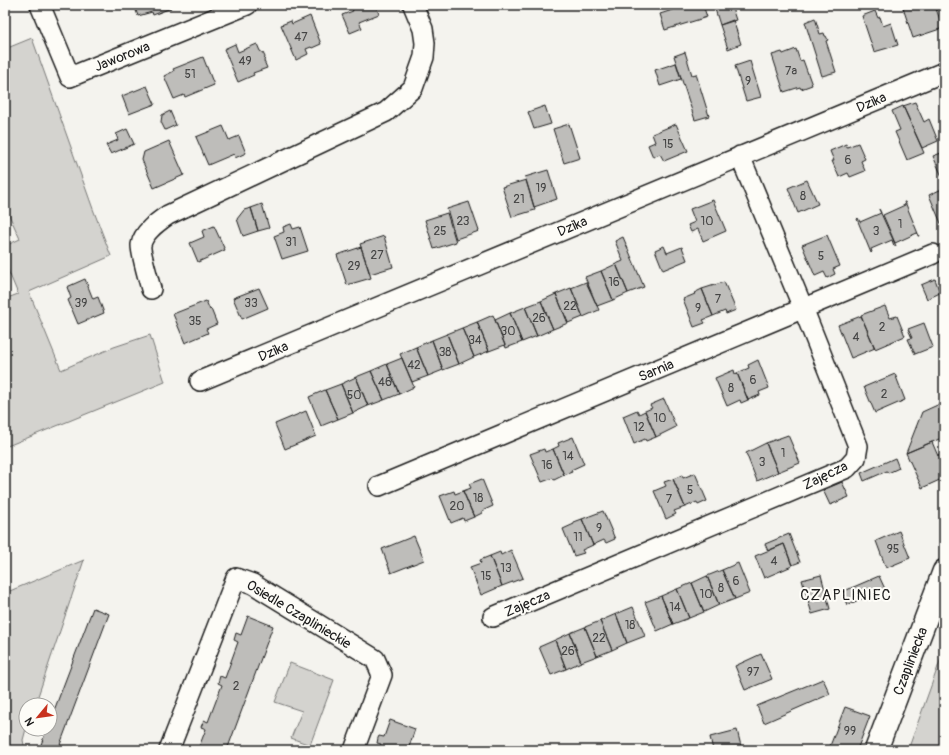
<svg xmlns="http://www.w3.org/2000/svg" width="949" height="755" font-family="Pangolin,sans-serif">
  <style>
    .green { fill: #d4d3cf; stroke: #787876 }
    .building { fill: #bebdba; stroke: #1c1c1c }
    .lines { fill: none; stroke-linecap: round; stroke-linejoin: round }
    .street-casing { stroke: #1c1c1c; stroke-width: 22 }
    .secondary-casing { stroke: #1c1c1c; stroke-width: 25 }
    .street { stroke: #fdfcf7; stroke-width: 19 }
    .secondary { stroke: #fdfcf7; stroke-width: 22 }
    .labels { text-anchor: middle; stroke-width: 4; stroke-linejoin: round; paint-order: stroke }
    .number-label { font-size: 12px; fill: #444 }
    .street-label { font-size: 14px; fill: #1c1c1c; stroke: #fdfcf7 }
    .neighbourhood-label { font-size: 15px; letter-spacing: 1px; fill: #1c1c1c; stroke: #fdfcf7 }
  </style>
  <rect width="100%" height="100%" fill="#f4f3ee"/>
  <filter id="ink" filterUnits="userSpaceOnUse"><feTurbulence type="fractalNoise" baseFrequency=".025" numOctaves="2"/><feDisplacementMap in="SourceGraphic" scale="8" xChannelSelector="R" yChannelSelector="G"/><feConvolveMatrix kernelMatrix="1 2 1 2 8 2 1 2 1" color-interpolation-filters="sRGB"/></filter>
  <g filter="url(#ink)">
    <path class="green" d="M32,38L93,209L111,256L29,292L61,370L114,347L150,335L165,382L5,447V299L18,294L5,263V246L20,239L5,206V49Z
      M84,560L35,705H26V729L23,740L25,750H5V593Z
      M944,650V750H908Z
      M290,663L334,680L310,745L291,738L302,711L275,702Z"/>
    <path class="building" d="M134,5H170L171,8L153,15L152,12L138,16Z
      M351,5H377L376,7L379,14L359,22L362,28L350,33L342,15L353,11Z
      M688,5H703L707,17L665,30L660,14Z
      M716,5H731L736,20L720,25L715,9L717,8Z
      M902,5H925L926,9L935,6L943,28L913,38Z
      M875,11L878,18L880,17L883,26L891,23L898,45L874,52L862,16Z
      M310,16L321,44L312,48L311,47L306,49L308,54L296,60L281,25L291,21L292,24Z
      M815,18L820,34L824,33L825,36H826L828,40L826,41L836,72L822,76L805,22Z
      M733,20L741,44L728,49L720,25Z
      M235,44L238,52L257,44L260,51L263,53L265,57L264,61L267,68L253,73L254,75L238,82L224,49Z
      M796,49L800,61L803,60L812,85L801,89L800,87L784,92L772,55L782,52L783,54Z
      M685,52L692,75L696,74L709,116L695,120L674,56Z
      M203,57L214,85L185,97L184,95L174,99L164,76L174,71L173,69Z
      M750,61L761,97L746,101L735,66Z
      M676,63L681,79L660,86L655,70Z
      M147,86L155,104L129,114L122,96Z
      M915,102L924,122L929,119L938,141L922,148L903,106Z
      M545,106L551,124L534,129L528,112Z
      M903,106L924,153L907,160L895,132L900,130L892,111Z
      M170,111L176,125L165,130L161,122L162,115Z
      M569,124L580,158L564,163L553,129Z
      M676,124L688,151L664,161L660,154L653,157L648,145L655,142L652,134Z
      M223,126L229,140L239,136L246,153L235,158L234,154L208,165L196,137Z
      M127,129L134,144L111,154L106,145L118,140L116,134Z
      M169,141L184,175L154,188L142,160L144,152Z
      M858,143L865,159L861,161L865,171L850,177L848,173L839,177L832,161H834L830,151L846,144L847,147Z
      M944,152V181L933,156Z
      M548,170L557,199L534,207L525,177Z
      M526,180L535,210L512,217L502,187Z
      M807,180L818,204L798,213L788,188Z
      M944,188V228H943L929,195Z
      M713,200L726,231L703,241L698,229L691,232L688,225L695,222L690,209Z
      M469,202L479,231L456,239L447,209Z
      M904,202H905L919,236H918L917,233L895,243L883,215L905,205Z
      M262,204L269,228L258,231L251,208Z
      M251,208L258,231L243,236L237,219L244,210Z
      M879,209L896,246H894L892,240L871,249L872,252L871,253L857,219L858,218L860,222L881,213Z
      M447,213L456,242L434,249L425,220Z
      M291,224L293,229L300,227L308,251L282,259L274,236L284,232L283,227Z
      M214,226L225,250L198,262L190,243L204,237L202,231Z
      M827,235L840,266L833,269L835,274L827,278L824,272L815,276L802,245Z
      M384,236L393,267L370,274L360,244Z
      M623,237L644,287L628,293L616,264L623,261L615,241Z
      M664,246L667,253L682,247L687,260L663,270L655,250Z
      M361,247L371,278L347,285L337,255Z
      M616,264L628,293L613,300L601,271Z
      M601,271L613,300L597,306L585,277Z
      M85,279L93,299L98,297L104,313L78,324L68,300L71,298L67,287Z
      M935,279L940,293L927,299L921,285Z
      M586,282L599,310L583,317L571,288Z
      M724,282L736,310L726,314L725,311L713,316L702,289Z
      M259,288L268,308L242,319L233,298Z
      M571,288L583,317L568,323L556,294Z
      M702,289L713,316L703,320L705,323L694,327L683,299L695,294L694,293Z
      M556,294L568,323L553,329L541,301Z
      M206,301L210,310L211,309L217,324L206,329L208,333L185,343L173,314Z
      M541,301L553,329L537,336L525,307Z
      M885,306L890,318L897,316L905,336L875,349L861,315Z
      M525,307L537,336L522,342L510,313Z
      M510,313L522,342L506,348L495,320Z
      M493,315L505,345L489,351L477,322Z
      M861,316L875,348L851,358L838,325Z
      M477,322L489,351L474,357L462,328Z
      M924,323L933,347L915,354L908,339L912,338L908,329Z
      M462,328L474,357L459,364L447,334Z
      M447,334L459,364L443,370L432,340Z
      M432,340L443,370L428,376L416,347Z
      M416,347L428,376L412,382L400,354Z
      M402,358L414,387L399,394L387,364Z
      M758,360L769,388L759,392L760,395L748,400L737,373L749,368L748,365Z
      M387,364L399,394L384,400L371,371Z
      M734,370L735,374L737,373L748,400L741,403L740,400L727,406L715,378Z
      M371,371L384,400L368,406L356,377Z
      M895,374L905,400L875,413L864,387Z
      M356,377L368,406L353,413L341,384Z
      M341,384L353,413L338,419L325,390Z
      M325,390L338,419L321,426L309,397Z
      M664,399L676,427L656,437L645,411L652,408L650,405Z
      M944,402V437L906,453L922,412Z
      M637,410L639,414L645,411L656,437L646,441L645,439L634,444L623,416Z
      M306,411L316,436L285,449L275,424Z
      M788,435L800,463L778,472L766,443Z
      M573,437L584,464L571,470L572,472L564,475L553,449L559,446L558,443Z
      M932,442L938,456L939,454L944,453V463H941L944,470V478L922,488L906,453Z
      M766,443L778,472L757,481L746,453Z
      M544,449L545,452L553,449L564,475L554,480L553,478L542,482L530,454Z
      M895,458L899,468L888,473L887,471L864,481L861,473Z
      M695,473L707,501L698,505L697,502L685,507L673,479L682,475L683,478Z
      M482,479L493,506L482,511V513L474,517L463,491L471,488L469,484Z
      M673,479L685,507L674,511L676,514L666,519L654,491L666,486L664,482Z
      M842,482L849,497L830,505L823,490Z
      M454,491L455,494L463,491L474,517L464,521L463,518L451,523L440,496Z
      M603,511L615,539L606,543L604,540L593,545L582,519Z
      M582,519L593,545L582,550L584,553L574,556L563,529L574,524V522Z
      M899,531L910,558L886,568L876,541Z
      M789,534L800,562L792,565L784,544L768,551L765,544Z
      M414,536L424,560L391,573L382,549Z
      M784,544L792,566L764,578L755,556Z
      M511,550L523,578L502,586L490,556L500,552L501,555Z
      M490,556L502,586L481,595L470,567L481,563L480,560Z
      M738,563L750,593L735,599L722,570Z
      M722,570L735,599L719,605L707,576Z
      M821,575L830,609L812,614L802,580Z
      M707,576L719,605L704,612L692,583Z
      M879,576L885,589L847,605L842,592Z
      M692,583L704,612L689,618L677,589Z
      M677,589L689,618L673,624L661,596Z
      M661,596L673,624L657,631L645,602Z
      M633,607L645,636L627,643L616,614Z
      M93,608L109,614L58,750H49L40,747L47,729H50V721Z
      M616,614L627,643L612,650L600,621Z
      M248,616L273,626L227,750H206L199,747L206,729L201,727L204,720L208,722L222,685L218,683L220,676L225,678L238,642L234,640L236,633L241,635Z
      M600,621L612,650L597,656L585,627Z
      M585,627L597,656L581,662L570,633Z
      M570,633L581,662L566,669L555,640Z
      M555,640L566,669L551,675L539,647Z
      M761,654L772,679L745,690L735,666Z
      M823,679L830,694L764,723L757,706Z
      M845,707L870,716L857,750H841L830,746Z
      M390,720L415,729L408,750H379L381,744L377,743L378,738L379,736L384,737Z
      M737,730L742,750H713L710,737Z"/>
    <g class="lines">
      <defs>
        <path id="street" d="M40,5L70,77L247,5
          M151,289C149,281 140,251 141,245C143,232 158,222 168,215L386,112L413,88L424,57L425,43L423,29L413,5
          M200,381L944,72
          M379,486L933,254
          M493,617L847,468L856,458L858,446L803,308L740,156
          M169,750L236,578L253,584L375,659L382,675L354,750"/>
        <path id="secondary" d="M876,750L944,571"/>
      </defs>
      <use href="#street" class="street-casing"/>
      <use href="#secondary" class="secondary-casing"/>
      <use href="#street" class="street"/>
      <use href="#secondary" class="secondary"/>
    </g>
  </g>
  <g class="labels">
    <g class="number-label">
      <text x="301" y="41">47</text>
      <text x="245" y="65">49</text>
      <text x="791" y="75">7a</text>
      <text x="190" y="78">51</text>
      <text x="748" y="85">9</text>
      <text x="668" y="148">15</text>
      <text x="848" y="164">6</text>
      <text x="541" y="192">19</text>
      <text x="803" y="200">8</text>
      <text x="519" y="203">21</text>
      <text x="463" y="225">23</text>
      <text x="707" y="225">10</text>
      <text x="900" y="228">1</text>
      <text x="440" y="235">25</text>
      <text x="876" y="235">3</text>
      <text x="291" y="246">31</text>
      <text x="377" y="259">27</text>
      <text x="821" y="260">5</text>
      <text x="354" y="270">29</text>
      <text x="614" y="286">16</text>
      <text x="718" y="303">7</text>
      <text x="81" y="307">39</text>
      <text x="251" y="307">33</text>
      <text x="570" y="310">22</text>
      <text x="698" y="312">9</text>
      <text x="539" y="322">26</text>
      <text x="195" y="325">35</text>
      <text x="882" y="331">2</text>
      <text x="508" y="335">30</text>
      <text x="856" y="341">4</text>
      <text x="475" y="344">34</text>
      <text x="445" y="356">38</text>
      <text x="414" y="369">42</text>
      <text x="753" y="384">6</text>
      <text x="385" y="386">46</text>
      <text x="731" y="392">8</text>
      <text x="884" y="398">2</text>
      <text x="354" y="399">50</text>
      <text x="660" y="422">10</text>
      <text x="639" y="431">12</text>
      <text x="783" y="457">1</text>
      <text x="568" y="460">14</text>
      <text x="762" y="466">3</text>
      <text x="547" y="469">16</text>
      <text x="690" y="494">5</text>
      <text x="478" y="502">18</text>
      <text x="669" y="503">7</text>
      <text x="457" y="510">20</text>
      <text x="599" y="532">9</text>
      <text x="578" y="541">11</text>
      <text x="893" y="553">95</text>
      <text x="774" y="565">4</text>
      <text x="506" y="572">13</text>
      <text x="486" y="580">15</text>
      <text x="736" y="585">6</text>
      <text x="721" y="592">8</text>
      <text x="706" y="598">10</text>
      <text x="675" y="611">14</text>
      <text x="630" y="629">18</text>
      <text x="599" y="642">22</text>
      <text x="568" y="655">26</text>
      <text x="753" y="676">97</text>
      <text x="236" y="690">2</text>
      <text x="850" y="735">99</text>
    </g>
    <g class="street-label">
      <text transform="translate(122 56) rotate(-22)" y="5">Jaworowa</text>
      <text transform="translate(871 102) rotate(-23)" y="5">Dzika</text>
      <text transform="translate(572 226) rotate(-23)" y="5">Dzika</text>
      <text transform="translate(273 351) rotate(-23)" y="5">Dzika</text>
      <text transform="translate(656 370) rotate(-23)" y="5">Sarnia</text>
      <text transform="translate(825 475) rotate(-26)" y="5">Zajęcza</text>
      <text transform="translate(527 603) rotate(-23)" y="5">Zajęcza</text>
      <text transform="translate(299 614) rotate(31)" y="5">Osiedle Czaplinieckie</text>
      <text transform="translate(910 661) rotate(-69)" y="5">Czapliniecka</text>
    </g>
    <g class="neighbourhood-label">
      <text x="846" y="600">CZAPLINIEC</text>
    </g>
  </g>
  <rect width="949" height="755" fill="none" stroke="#fdfcf7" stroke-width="20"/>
  <rect x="10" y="10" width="929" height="735" fill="none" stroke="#1c1c1c" stroke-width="1.5" filter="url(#ink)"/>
  <g transform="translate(38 717) rotate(241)"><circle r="19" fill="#fdfcf7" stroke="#a3a29f"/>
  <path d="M0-3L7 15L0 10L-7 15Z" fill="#c8321e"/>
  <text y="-6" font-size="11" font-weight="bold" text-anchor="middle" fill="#1c1c1c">N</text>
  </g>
</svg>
